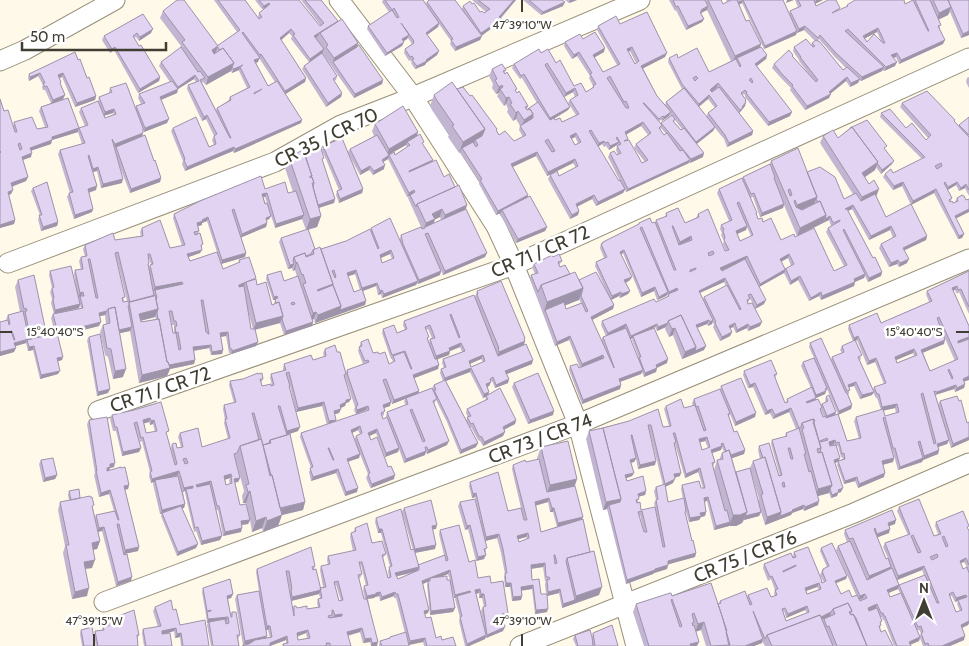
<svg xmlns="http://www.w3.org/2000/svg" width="969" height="646" font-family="Cabin,sans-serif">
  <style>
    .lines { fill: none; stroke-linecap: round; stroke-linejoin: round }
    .street-casing { stroke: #988f78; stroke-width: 21 }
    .street { stroke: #fff; stroke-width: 19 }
    .wall { fill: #c2b5d1; fill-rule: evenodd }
    .shaded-wall { fill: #9e94aa }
    .building { fill: #e2d3f3; stroke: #9e94aa; fill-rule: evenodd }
    .ticks { fill: none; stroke: #403d33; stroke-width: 2 }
    .labels { text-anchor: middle; stroke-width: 5; stroke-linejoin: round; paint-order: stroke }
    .street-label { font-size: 19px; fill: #403d33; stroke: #fff }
    .ticks-label { font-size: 12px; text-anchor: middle; fill: #403d33; stroke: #fff; stroke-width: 5; stroke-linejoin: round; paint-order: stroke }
  </style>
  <rect width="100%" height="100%" fill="#fef9e9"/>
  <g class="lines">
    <defs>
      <path id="street" d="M339,0L413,97L496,226L514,265L578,424L636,646
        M0,61L25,50L115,0
        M8,263L275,162L341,125L413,97L640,0
        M98,411L514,265L969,58
        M104,602L578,424L969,259
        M520,646L854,513L969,463"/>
    </defs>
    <use href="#street" class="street-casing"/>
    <use href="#street" class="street"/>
  </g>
  <path class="wall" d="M214,0H245L259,19L258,17L259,13L267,7L262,9L255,0H299L320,26H321L301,0H321L338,21L358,43V45L383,80L382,84L354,98L323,54L324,50L322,54L337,76L336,80L334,81L342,93L341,97L326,107L302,69L304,66L309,62L291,39L292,36L289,33L281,40L306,78L305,82L285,94L302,120L301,123L234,153L233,151L185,171L182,164L183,161L171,131L173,128L209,147L214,145L212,140L214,136L206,119L202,121L187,89L188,85L196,82L194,79L178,89L177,93L161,100L167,123L144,132L143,130L142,136L154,161L161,178L160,182L130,193L118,162L122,183L101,188L97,171L93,172L96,190L89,193L93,209L92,212L74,219L67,197L69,193H70L58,154L60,150L82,144L78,132L79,128L85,126L79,112L81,108L98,102L99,97L109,93L110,88L135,108L136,106L141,104L138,98L139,94L170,82L159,66L161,62L180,48L181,46L160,18L163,11L218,46L237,32ZM259,58L275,82L268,86L256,63L258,62ZM239,70V71L247,88L230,97L228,101L217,108L216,110L202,83L203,82L206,85L231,71L232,73ZM113,113L114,114L105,118L104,116Z
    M383,0H423L426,4L427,2L462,9L463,6L472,4L480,12L484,13L486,12L472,0H516L501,18L500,22L481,36L480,40L455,51L450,44L451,41L439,24L438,27L427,35L439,51L437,55L426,63L425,65L415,69L411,63L412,62L410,60L409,61L404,53L405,49L412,44L408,38L407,39L404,41L402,46L385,56L367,29L368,26L389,12L382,2Z
    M523,0H562L563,6L541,15Z
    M565,0H577L569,3Z
    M669,0H721L723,4L727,2L726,0H783L789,14L790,11L798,7L795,0H823L815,3L816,6L839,10L846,7L847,5L905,4L912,1L911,0H969V35L961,38L950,12L948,15L939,19L940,29L943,44L899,64L896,57L893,58L895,66L884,71L883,70L882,71L861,81L859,80L858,83L850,87L846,81L830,94L829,98L805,110L790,90L791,88L781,78L772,68L774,64L793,57L812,78L799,61V60L793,51L794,47L811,45L812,43L815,41L804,30L797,33V32L796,35L764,49L742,3L739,5L746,21L761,44L760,48L767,55L766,59L757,66L790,116L768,126L745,97V95L744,94L742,95L746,101L745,106L741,111L739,113L753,131L752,135L727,147L724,139L715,128L713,131L697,144L703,157L690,163L689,162V163L626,192L625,190L623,193L596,206L592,199L577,207L579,211L578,215L570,219L548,179L550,175L559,176L576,168L573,163L547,176L536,156L513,167L528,197L547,227L545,231L516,243L500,214L501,213L496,215L479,184V181L460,152L459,153L448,137L449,135L432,110L430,106L434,95L457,89L470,96L497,129V131L499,135L514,141L523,137L519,130L520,126L516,119L513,121L507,112L508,109L506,104L504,106L497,96L499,93L496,94L492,88L493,84L489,76L492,69L506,70L504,74L516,92L528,106L527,110L537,103L522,78L520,79L512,68L514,64L541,53L556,63L574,86L586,92L592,88L593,86L589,78L590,76L577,56L572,59L564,46L565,42L583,39L604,52L594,57L603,72L617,65L597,30L598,26L620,24L665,57L643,68L657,96L665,105L666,102L682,89L668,62L669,58H678L709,72L731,61L707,10L701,13L704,19L702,22L686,30L676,10L675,11ZM877,32L881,41L867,42L865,38ZM819,39L834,56L846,68L843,70L818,40ZM630,51L636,63L635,64L628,52ZM573,92L575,97L570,100L568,103L576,115L562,122L555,120L554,119L568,110L570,107L564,97ZM708,99L715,108L708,113L706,117L699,107ZM670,114L671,115L661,124L659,121L661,120L662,121L669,116ZM675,120L682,129L681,130L674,122ZM641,126L648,135L636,144L634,148L645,162L642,163L628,140V139L626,135ZM661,128L666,134L664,135L660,130ZM575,137L578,143L575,145L571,139ZM602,144L604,147L606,146L609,150L617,145L618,144V145L617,146L616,150L618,155H617L610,153L608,157L621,183L619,181L598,147Z
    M143,14L151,33L139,41L136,37L134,38L160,77L159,81L138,93L114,50L110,53L102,40L104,36Z
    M75,52L96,96L95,100L75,107L62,77L59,78L61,82L60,84L65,95L63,99L78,132L52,140L51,144L31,151V157L23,160L28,177L26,181L12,187L13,190L11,194L9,195L15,220L14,224L0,228V99L4,111L13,126L14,122L37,129L45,127L39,111L41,107L51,103L45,90H43L42,87L43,85L38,76L29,81L28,78L29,74Z
    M969,77V88L966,82L967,78Z
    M902,103L955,120L954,122L959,126L969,117V196L965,188L959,191L956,185L947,190L952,198L950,202L953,203L955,202L957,198L962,195L956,219L964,234L962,238L958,239L934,193L911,205L927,236L926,240L904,250L907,263L899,267L897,264L889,267L879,248L881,244L893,238L890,230L869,240L852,209L848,211L873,258L882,272L881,276L868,282L865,276L864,278L855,282L854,286L821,300L819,296L809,301L798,280L790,285L784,273L759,287L764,304L755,309L750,298L748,303L760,326L748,331L747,328L736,333L733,327L730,329L732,332L730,336L720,341L713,327L714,325L713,322L712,324L708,326L707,324L697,328L704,350L682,359L673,335L669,337L665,329L666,327L657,331L655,327L654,328L667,363L657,368L656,372L644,377L642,372L641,374L620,382L621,385L620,389L582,404L569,370L570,366L579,368H580L569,340L555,346L530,279L531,275L535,274L532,267L534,264L553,257L562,261L559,265L560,267L570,274L579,280L607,292L595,266L596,262L604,258L600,248L601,244L603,242L638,225L639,223H655L656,220L665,217L666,213L685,223L696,218L698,214L725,251H726L723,244L724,241L721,235L722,233L720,229L721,225L729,221L717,193L719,189L742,179L743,177L770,164L771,161L807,172L844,199L853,194L820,143L823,136L838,138L850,128L885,149L892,164L881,174L876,167L875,170L865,177L876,197L886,217L911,205L902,186L893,190L883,177L885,174L893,173L922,159L880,117L881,113L926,140L928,138L900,107ZM753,197L760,217L783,208L784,205L797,236L781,240L763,222L758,219L750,198ZM829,220L831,226L828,228L826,232L844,266L834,271L799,235ZM747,227L751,236L740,241L737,234L746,230ZM623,253L641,297L654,291L657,300L666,296L667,295L668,296L667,297L656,302L602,321L601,325L606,336L603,337L601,340L592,320L613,309L614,305L611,300L619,296L620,298L628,294L630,291L626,283L630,280L621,254ZM788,258L791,266L785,269L781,261ZM742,261L722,271L721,270ZM724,282L726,286L704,297L703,299L700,293ZM579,299L581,303L566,309L565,305ZM633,338L632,340L639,358L638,359L630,339Z
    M375,124L417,136L433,160L432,162L444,177L455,187L467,205L466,209L485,257L443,275L429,244L441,271L440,275L418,284L417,283L416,285L382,298L381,294L378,295L376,286L363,291L366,301L365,305L315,323L314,319L312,320L313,322L312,326L284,335L280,323L255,330L258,342L256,346L231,354L230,353H229L226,336L221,337L223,350L222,354L211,355L209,348L194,351L195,360L194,364L170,369L167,376L139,383L130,331L120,333L123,377L113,379L108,357L105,355L100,332L103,325L106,324L105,315L99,316V326L58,336L62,360L58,361V374L40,379L33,350L28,351L26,343L15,346L14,352L0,356V322L7,320L6,319L8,315L20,312L15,287L18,280L45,336L55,333L51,318L53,314L81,308L80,305L79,308L54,314L51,303L52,299L50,292L52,288L49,275L50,271L76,288L74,274L75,270H81L79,261L81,257H85L83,249L85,245L141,236L140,232L142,228L170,248L182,246L173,218L174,214L265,189L288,193L293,192L285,168L289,157L305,155L323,162L335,199L334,203L319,208L321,216L317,227L308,230L315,249H321L346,241L371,230V228L400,239L401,235L422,229L408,198L409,196L407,197L388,159L383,162L384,169L373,175L369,170L360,175L349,155L363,189L362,193L339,203L336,195L337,191L339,190L322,150L323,146L348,152L350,149L374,136L372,131ZM406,145L407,147L395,155L394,152ZM263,197H265L275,228L302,219L306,230L281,238L279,242L288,269L292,268L293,271L295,270L297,277L284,281L267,275L266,279L273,300H275L274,304L272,305L239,260L238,263L223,269L221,264L245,257L246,253L241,237L266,227L267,223L266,221L269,219L271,216ZM440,217L441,220L434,223L435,219ZM207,221L217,252L190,261L188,257L200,253L202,248L198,234L199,231L198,226L202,225V223ZM390,254L392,259L382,263L381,258ZM116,256L127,301L123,302V301H124ZM148,258H149L151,265H150L149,268L148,267L149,263ZM355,274L360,290L354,292L348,276ZM247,307L253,329H251ZM169,315H170L172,325H174V333H173ZM155,317L156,319L141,322L140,321Z
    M33,188L58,222L57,226L41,231L38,219L40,215L31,191Z
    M969,271V314L959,292L957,294L955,290H953L969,326V380L964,381L965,384L964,388L955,392L954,389L935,395L949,440L947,444L938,447L939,450L938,454L923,460L922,462L898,470L893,452H892L894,458L893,462L883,465L884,477L858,488L855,481L844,484L837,465L838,462L835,463L841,492L838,493L837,496L831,498L829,493L817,496L818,505L804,511L803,509L792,513L791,515L765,525L761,512L759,516L744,520L742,523L736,526H729L714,530L707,501L704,502L706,512L705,516L701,517L699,520L689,522L686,512L685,514L692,541L696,553L695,557L668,564L667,569L654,573L653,574L626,584L607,509L603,510L586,439L589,431L629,421L663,427L669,426L664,409L666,406L684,408L693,406L692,403L694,399L720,390L721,386L755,417L735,426L730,414L729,417L734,432L745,450L744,454L732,458L736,472L750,468L753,461L760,459L758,450L759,446L780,476L771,444L772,440L785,437L786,433L796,429L789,412L773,419L770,413L765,415L753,387L748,388L743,375L744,371L777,374L775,378L785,403H786L787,399L811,388L801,366L803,362L814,358L809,347L810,343L831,360L832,357L842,353L840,350L842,346L853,341L848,329L849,325L881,323L929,302L926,294L927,291ZM943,334L955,361L930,371L923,352L944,344ZM857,340L867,365L875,362L884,384L874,387L873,390L859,360L861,359L856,341ZM913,353L914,356L897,363L896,360ZM854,386L860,399L872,395L873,392L876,398H877L881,410L856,417L854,421L859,439L847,441L838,414L851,409L852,405L848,394H849V387ZM827,389L838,414L835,415L826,397L825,401L826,402L822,404L821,405L815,400L816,398L825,394ZM895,408L896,413L885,416L883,411ZM821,410L824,417H823L821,411ZM649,429L663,485L656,487L654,491L656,500L654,503L659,525L641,510L638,503V497L645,495L646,491L627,481L626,478L632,476L634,473L631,463L634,462L636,459L638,469L655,465ZM705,441L708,448L702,450L700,442ZM675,444L685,478L698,472L703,488H701L682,485L681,489L683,499L668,502L665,487L673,483L674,478L680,476L675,445ZM836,446H838L841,457H842L843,459L839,461ZM722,447L724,452L722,453L719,460H717L714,470L713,466L715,462L712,453L721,450ZM751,472L759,499L758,501ZM640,515L644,532L639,516Z
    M477,291L524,339L525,341L524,345L532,364L507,374L509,379L508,383L495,388L492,381H491L489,386L487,387L489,392L488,395L516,420L515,424L504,430L503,436L483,446L480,441L478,440L471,427L470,428L476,447L460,454L447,422L436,400L434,404L447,445L427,454L426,452L425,455L404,463L399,449L398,452L385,457L376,433L369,436L388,467L394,479L371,488L370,487L366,478L368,474L360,454L359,458L348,462L357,492L345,496L336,473L311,481L309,472L311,468L300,437L301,433L327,425L322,406L296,412L290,386L289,387L298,431L290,434L305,502L303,510L282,515L278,526L263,532L262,528L252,532L250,520L248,524L242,525L241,532L223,536L218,510H216L222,536L220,540L201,545L196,531L194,532L185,493V491L183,492L185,504L184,508H182L196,548L177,556L161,516L162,513L160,514L153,484L154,481L151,483L149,476L150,472L142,441L140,442L136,426L141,448L139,452L122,456L116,431H113L110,419L112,415L134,410L161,402L167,435L175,465L171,448L172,444L177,448L181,447L178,437L180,433L202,447L228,439L224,423L225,420L223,409L224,405L234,403L229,385L230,381L263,379L261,383L262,386L272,385L270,378L271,374L283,371V368L284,364L313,360L324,357L323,353L325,349L337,352L346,373L347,370L363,364L358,351L361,342L373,353L379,354L389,364L393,362L392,359H391L382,333L383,329L397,333L405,330L403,325L404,321L475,297ZM428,329L432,338L430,339L429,343L426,330ZM460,347L462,352L443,359L442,363L444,368L441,369L440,373L443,381L434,385L432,388L418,393L414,378L438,369V359L449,355L450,351ZM481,359L483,362L471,367L470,364ZM470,372L483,398L486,397L485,401L467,409L466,413L468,417L466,420L446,381ZM345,377L355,407L354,410L356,414L366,410L367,411L335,422L334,414L339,413L341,408L345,406L346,403L349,402ZM384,383L392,404L405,399L404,402L406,405L387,412L386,416L387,418L383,419L382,416L384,415V408L390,406ZM149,422L150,425L153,424L155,432L146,433L144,423ZM358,430L360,434L356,436L355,439L352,433ZM235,457L244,491L242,496L243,503H246L249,518L240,505L235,482H238L240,478ZM230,478L229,481L230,484L226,485L225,480Z
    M89,337L108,393L97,396L87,340Z
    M514,383L553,415L528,424L512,387Z
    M940,401L967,423L969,422V440L951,448L938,405Z
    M89,420L114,467L110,468L109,470L129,485L128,489L125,490L139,547L138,551L124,554L131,581L116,586L102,531L98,532L100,541L97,549L93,550L92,568L85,569L87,596L72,599L63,553L65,546L58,510L60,502L69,500L68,495L69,491L80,498L93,508L95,518L96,515L114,511L109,494L99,497L94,475L95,473L87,424Z
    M541,447L577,479L575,486L599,595L562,608L559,593L547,596V612L535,614L532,589L521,590L522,596L521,600L512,601L510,587H505L504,577L505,574L501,553L497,538L485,541L486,552H485L484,559L476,561L468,529L465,530L458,506L460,502L481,522L475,497L472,498L469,486L470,482L508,511L521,508L512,469L513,465L537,460V458ZM548,502L550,512H553L557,527L541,532L535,506ZM526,537L527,539L519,542L518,539ZM543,567L545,581H546L545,584L546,594H541L532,580L531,569Z
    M41,460L57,475L55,479L43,482L39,464Z
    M899,507L934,536L938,534L935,526L936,522L968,529L969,531V623L968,625L962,628L964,640L950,646H923L920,638L919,641L910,645L911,646H894L884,620H883L882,617H881V624L880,629L881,632L893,646H765L762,641V643L754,646H706L701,630L696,631L697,646H644L633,612L636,604L672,596L718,604L719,603L720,601L747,597L748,595L771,597L775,596L774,594L775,590L771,579L768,581L763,568L764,564L793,556L794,552L822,583L824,582L820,575L823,569L827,567L820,551L821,548L847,576L846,579L836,583L841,594L852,597L856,595L836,550L838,546L847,542L844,534L845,530L895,524L889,526V533L877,537L886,559L888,558L883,547L885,543L908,535L897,511ZM851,542L867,579V580ZM964,562L967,567L963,569L961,563ZM922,570L924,575L899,585L897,580ZM817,587L819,590L807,594L806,591ZM898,589L900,593L890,597L888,593ZM950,596H952L955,602L958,601L957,604L960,611L956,612ZM805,610L807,613L786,621L783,612L784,611L786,618ZM917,630H919L921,633L920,636Z
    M404,508L436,529H432L435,549L415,553L418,565L444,555L439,534L440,530L469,562L478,578L491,583L508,613L507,617H503V631L486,638V637L485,639L469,646H465L459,621L460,618L455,599L456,598H454L452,590L455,608L453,612L430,615L427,585L428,582L423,584L428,613L425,614L426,618L436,638L456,646H424L423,642L409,645V646H379V645L380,641L390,638V637L405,633L396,598H394V596L380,601L379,596L375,597L374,598L368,599L377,646H371L370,642L363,643L360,632L348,636L351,646H282L283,644L286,643V640L270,646L249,644L251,643L243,645L235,599L237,595L259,591L256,572L257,569L315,566L314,570L320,588L323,587L320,570L321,566L328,565L327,560L328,556L353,551L350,537L351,533L354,532L355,528L386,554L383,558L388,578H389L388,571L390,567L381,533H378L375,522L376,518L411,550H413L402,512ZM361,565L366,586H364L363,590L365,599H364L359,578H360L362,574L360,566ZM416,572L398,579L397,576L408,574ZM448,574L450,580H447L440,577ZM286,575H287L290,591V593ZM335,585H336L341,601H339ZM479,593V598H482L484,607H483L481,611L483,622L476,594ZM319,594L320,598L318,599L317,603L318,607L307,609L297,608L294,606L293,609L291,601ZM266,630H268L270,638H266L267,636ZM306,633L307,638L298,640L297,637Z
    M203,588L233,594L231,598L228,599L230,616L232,612L240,635L238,639L239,646H211L207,625L208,623H207L206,615L202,592Z
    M155,607L173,610L180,625L209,646H181L180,637L175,638L174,631L166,634L172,646H144L142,633L143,629L158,627L153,611Z
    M108,620L139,635L137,639L138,646H96L94,635L95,631L102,630L103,626H107V624Z
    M81,630L95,646H82L80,634Z
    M593,633L618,646H576L573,639L575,635L592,637Z"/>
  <path class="shaded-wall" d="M514,0H516L498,21L499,17Z
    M570,0H577L569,3Z
    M743,0L742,3L736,6L738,2Z
    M787,0H794L786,3Z
    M816,0H823L815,4Z
    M565,2L563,6L541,15L543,12Z
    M269,3L267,7L262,9L264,6Z
    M708,6L707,10L701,13L700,15L701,10Z
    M951,7L948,15L936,21L939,13Z
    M502,19L500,22L480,37L481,33Z
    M704,19L702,22L686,30L688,26Z
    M439,23L438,27L424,37L426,33Z
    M805,26L804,30L797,33L799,29Z
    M878,28L877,32L862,40L863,36Z
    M153,29L151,33L139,41L140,37Z
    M291,29L289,33L279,42L280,38Z
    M797,31L796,35L764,49L765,46Z
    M969,31V35L961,38L963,34Z
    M320,33L318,36L313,40L314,36Z
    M409,35L407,39L401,43L402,39Z
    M482,36L480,40L455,51L456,47Z
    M945,40L943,44L899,64L901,60Z
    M404,42L402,46L385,56L387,53Z
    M358,43L355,51L333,62L334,58Z
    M761,44L758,52L737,58L736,62L733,63L735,56Z
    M218,46L215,54L209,58L212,50Z
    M115,47L114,50L110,53L112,49Z
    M632,47L630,51L625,53L627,49Z
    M605,48L604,52L592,59L593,55Z
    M324,49L323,53L309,62L310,59Z
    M439,51L437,55L426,63L425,65L415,69L417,66Z
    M579,52L577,56L572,59L574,55Z
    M667,53L665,57L640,70L641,66Z
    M897,53L896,57L890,59L891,55Z
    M261,54L258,62L253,64L254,60L258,58Z
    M767,55L766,59L754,68L755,64Z
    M897,62L895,66L884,71L886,67Z
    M234,63L231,71L206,85L208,77Z
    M243,65L240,67L239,70L232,73L234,69Z
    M884,67L882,71L861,81L862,77Z
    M40,73L38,76L29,81L30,77Z
    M63,73L62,77L57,79L58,75Z
    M195,75L194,79L178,89L177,93L158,101L160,97L177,90L178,87Z
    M160,77L159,81L138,93L140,89Z
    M847,77L846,81L830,94H831L829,98L805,110L807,106Z
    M306,78L305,82L284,95L285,91Z
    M860,79L858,83L850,87L851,83Z
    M383,80L382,84L354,98L355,94Z
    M718,83L717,87L709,94L710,90Z
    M502,85L499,93L496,94L499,87Z
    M575,88L573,92L564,97L566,93Z
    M342,93L341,97L326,107L328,103Z
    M65,95L63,99L51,104L53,100Z
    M709,95L708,99L697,108L699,104Z
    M96,96L95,100L75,107L77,103Z
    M509,97L506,104L504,106L506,98Z
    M746,100L745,106L741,111L738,114L740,110L745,101Z
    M570,107L568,110L548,122L550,118Z
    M114,109L113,113L103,116L105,112Z
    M518,111L516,119L513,121L516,113Z
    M671,112L669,116L662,121L664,117Z
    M792,112L790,116L768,126L769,122Z
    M533,114L531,122L521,128L524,120Z
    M207,115L206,119L202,121L204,117Z
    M169,119L167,123L144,132L145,128Z
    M302,120L301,123L234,153L235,149Z
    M643,122L641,126L623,136L625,132Z
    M715,127L713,131L695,145L696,142Z
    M79,128L78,132L52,140L51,144L29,151L30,148L41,143L52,137Z
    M485,129L480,140H475L474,144L462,148L460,152L459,153L463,142Z
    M753,131L752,135L727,147L729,143Z
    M418,132L416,140L407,142L406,145L386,156L389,149Z
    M143,133L142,137L113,148L115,144Z
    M576,133L575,137L569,140L570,136Z
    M604,141L602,144L597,147L599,143Z
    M619,142L617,145L609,150L610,146Z
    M234,147L233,151L185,171L187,167Z
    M537,152L536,156L510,168L511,164Z
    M32,153L31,157L20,161L22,157Z
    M704,153L703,157L690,163L691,159Z
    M389,155L388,159L380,164L382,160Z
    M575,159L573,163L547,176L548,172Z
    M433,160L431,164L407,175L409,171Z
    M690,160L689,163L626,192L628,189Z
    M894,161L892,164L881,174L882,170Z
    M878,162L875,170L859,181L862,173Z
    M385,165L384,169L373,175L374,171Z
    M370,166L369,170L360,175L361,171Z
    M98,167L97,171L92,172L93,169Z
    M28,177L26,181L10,187L11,183Z
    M161,178L160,182L130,193L131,189Z
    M123,179L122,183L101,188L103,184Z
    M903,182L902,186L893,190L894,186Z
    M957,182L956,185L946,191L948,187Z
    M966,184L965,188L959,191L961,188Z
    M97,186L96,190L86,193L88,189Z
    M363,189L362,193L339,203L340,199Z
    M625,189L623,193L596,206L598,202Z
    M879,189L876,197L859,205L862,197Z
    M936,189L934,193L911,205L913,201Z
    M13,190L11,194L6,196L8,192Z
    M414,190L413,194L407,197L409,193Z
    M267,193L265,197L260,198L262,194Z
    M528,195L527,199L502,210L501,213L496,215L498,211Z
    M594,195L592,199L574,208L576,204Z
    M817,197L814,204L794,213L797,205Z
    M335,199L334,203L315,209L317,205Z
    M784,204L783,208L760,217L762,213Z
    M467,205L464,213L442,223L445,215Z
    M853,205L852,209L843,213L845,209Z
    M93,209L92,212L74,219L75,215Z
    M442,209L440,217L430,222L435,219L432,227L425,228V227L423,231L426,223L432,214Z
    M969,209V212L953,220L955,216Z
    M579,211L578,215L570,219L572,215Z
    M304,215L302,219L275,228L276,224Z
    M826,215L823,223L797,236L800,228Z
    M271,216L269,219L264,222L266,218Z
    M321,216L317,227L306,230L310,219Z
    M830,216L829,220L823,223L825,219Z
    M208,217L207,221L202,223V225L195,227L197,223Z
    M15,220L14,224L0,228V225Z
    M58,222L57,226L41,231L43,227Z
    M267,223L266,227L240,238L242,234Z
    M747,226L746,230L735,235L736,231Z
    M891,226L890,230L869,240L871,236Z
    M547,227L545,231L516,243L518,239Z
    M964,234L962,238L958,239L959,236Z
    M691,236L690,240L678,245L680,242Z
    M927,236L926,240L901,252L903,248Z
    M202,250L200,253L186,258L187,254Z
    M391,250L390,254L378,259L380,255Z
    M624,250L623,253L618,256L620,252Z
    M246,253L245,257L221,264L222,260Z
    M487,253L485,257L443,275L445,271Z
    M789,254L788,258L779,263L780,259Z
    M747,256L746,259L719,272L720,268Z
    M909,259L907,263L899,267L900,263Z
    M898,260L897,264L889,267L891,263Z
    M297,262L295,270L293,271L296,263Z
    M294,264L292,268L288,269L290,265Z
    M786,269L784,273L759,287L760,284Z
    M356,270L355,274L346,277L347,273Z
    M441,271L440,275L418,284L419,280Z
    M882,272L881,276L868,282L869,278Z
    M865,274L864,278L852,283L854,279Z
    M800,276L798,280L790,285L791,281Z
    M632,277L630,280L623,284L624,280Z
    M725,278L724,282L697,294L699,291Z
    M418,281L416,285L382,298L384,294Z
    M182,282L181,286L155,290L154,291H153L155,287Z
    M246,282L244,286L237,289L239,285Z
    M855,282L854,286L821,300L822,296Z
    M377,283L376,286L360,292L362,288Z
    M333,284L330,292L315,297L317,290Z
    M957,286L955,290L950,292L952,288Z
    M655,287L654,291L641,297L642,293Z
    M583,288L579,300L546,313L545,310L543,314L547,302Z
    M677,288L676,292L668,294L667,296L669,292Z
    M382,290L381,294L378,295L380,291Z
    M630,291L628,294L620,298L621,294Z
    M83,292L81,296L78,297L80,293Z
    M621,292L619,296L611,300L612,296Z
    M668,292L666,296L657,300L659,297Z
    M821,292L819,296L809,301L811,298Z
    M277,296L276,300H273L274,297Z
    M766,300L764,304L755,309L757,305Z
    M366,301L365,305L315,323L318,315L341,306Z
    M80,304L79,308L54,314L55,310Z
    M614,305L613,309L590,321L591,317Z
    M158,309L155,317L136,322L139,314Z
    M107,311L105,315L97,317L99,313Z
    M316,312L314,319L310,320L313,313Z
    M283,316L280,323L253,330L256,323Z
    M709,320L707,324L694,329L696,325Z
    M713,320L712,324L708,326L710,322Z
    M101,322L99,326L56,337L58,333Z
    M313,322L312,326L284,335L286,331Z
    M762,322L760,326L748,331L750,327Z
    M668,323L666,327L657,331L658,327Z
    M735,323L733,327L727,330L729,326Z
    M626,324L625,328L606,337L608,333Z
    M657,324L655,327L634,337L633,336V338L629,340L631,336Z
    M748,324L747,328L736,333L737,330Z
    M132,327L130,331L116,334L117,330Z
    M675,328L673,335L669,337L672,329Z
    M46,332L43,340L28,344L30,336Z
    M228,332L226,336L219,337L220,333Z
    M732,332L730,336L720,341L722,337Z
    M570,336L569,340L555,346L557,342Z
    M858,336L857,340L853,342L854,338Z
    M969,337V341L956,345L958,341Z
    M525,338L523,342L525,341L522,349L496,360L499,352Z
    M27,340L26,343L13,347L14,343Z
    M945,340L944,344L920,354L921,350Z
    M258,342L256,346L231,354L232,351Z
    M461,343L460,347L450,351L449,355L435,360L436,356L449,348Z
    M211,345L209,348L191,351L193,347Z
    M34,346L33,350L28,351L29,347Z
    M706,346L704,350L682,359L685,352L696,347Z
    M16,348L14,352L0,356V352Z
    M914,349L913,353L894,361L895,357Z
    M223,350L222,354L211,355L212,352Z
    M483,355L481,359L467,365L469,361Z
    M603,355L602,359L581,368L582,364Z
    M63,357L62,360L55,362L57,358Z
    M876,358L875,362L867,365L869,361Z
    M668,359L667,363L654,369L656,365Z
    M195,360L194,364L170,369L167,376L139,383L142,375L167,365Z
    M533,360L532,364L504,375L505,371Z
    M439,365L438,369L412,379L413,375Z
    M471,368L470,372L443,382L445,378Z
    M657,368L656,372L644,377L645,373Z
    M126,369L123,377L113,379L115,371Z
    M643,370L641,374L617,383L619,379Z
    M60,371L58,374L40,379L41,375Z
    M969,376V380L962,382L963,379Z
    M509,379L508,383L495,388L496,385Z
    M491,382L489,386L484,388L486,384Z
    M856,382L854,386L846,388L848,385Z
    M755,383L753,387L748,388L750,385Z
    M965,384L964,388L955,392L957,388Z
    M621,385L620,389L582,404L583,400Z
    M956,385L954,389L935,395L937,392Z
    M827,388L825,394L816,398L815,402L805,406L806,402L815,398L816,395Z
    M110,389L108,393L97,396L98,392Z
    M419,391L418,395L406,398L405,399L392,404L394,400Z
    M489,392L488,396L483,398L484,394Z
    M874,392L872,395L860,399L862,395Z
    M351,399L349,402L346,403L345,406L338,409L340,405L346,400Z
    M324,402L322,406L296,412L298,408Z
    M391,402L390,406L381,409L383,405Z
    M897,404L895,408L881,411L882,407Z
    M852,405L851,409L838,415L839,411Z
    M368,406L366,410L356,414L357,410Z
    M791,408L789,412L773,419L775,415Z
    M341,409L339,413L332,415L334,411Z
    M772,409L770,413L765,415L767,411Z
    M554,411L553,415L528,424L530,420Z
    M836,412L835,416L826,420L827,416Z
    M756,413L755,417L735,426L736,422Z
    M150,418L149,422L142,424L143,420Z
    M154,420L153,424L150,425L151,421Z
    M336,420L335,424L328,425L329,421Z
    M516,420L515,424L501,431L503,427Z
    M360,426L358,430L350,434L351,430Z
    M300,427L298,431L285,435L287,431Z
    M377,429L376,433L367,437L368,433Z
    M505,432L503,436L483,446L484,442Z
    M707,437L705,441L698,443L699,439Z
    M969,437V440L951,448L953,444Z
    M835,440L834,444L828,446L829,442Z
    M949,440L947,444L935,448L937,444Z
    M449,441L447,445L427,454L428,450Z
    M478,443L476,447L460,454L461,450Z
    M723,443L721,450L709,454L711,450Z
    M141,448L139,452L122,456L123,452Z
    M399,448L398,452L385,457L386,453Z
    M745,450L744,454L727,460L728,456Z
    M939,450L938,454L923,460L922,462L898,470L900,467L923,458L924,456Z
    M426,451L425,455L404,463L406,459Z
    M360,454L359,458L346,462L347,459Z
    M636,458L634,462L629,463L630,460Z
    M840,458L838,462L833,463L834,460Z
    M894,458L893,462L881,465L882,461Z
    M656,461L655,465L638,469L640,465Z
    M115,463L114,467L110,468L109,471L106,472L110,464Z
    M700,468L698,472L685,478L686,474Z
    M338,469L336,473L311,481L313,477Z
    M179,471L178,475L151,483L152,479Z
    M634,473L632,476L624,479L625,475Z
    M681,473L680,476L673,478L674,474Z
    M885,473L884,477L858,488L859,484Z
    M231,474L230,478L223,480L224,476Z
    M57,475L55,479L43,482L45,478Z
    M395,475L394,479L371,488L372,484Z
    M857,477L855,481L844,484L845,481Z
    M240,478L238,482L233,483L234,479Z
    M577,479L573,490L546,496L550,485Z
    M675,479L673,483L663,488L665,484Z
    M211,481L209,485L194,489L196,485Z
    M129,485L128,489L123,490L124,486Z
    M832,485L829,493L815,497L818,489Z
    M193,486L191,490L186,489L185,491L183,492L184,488Z
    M358,488L357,492L345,496L346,492Z
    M843,488L841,492L838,493L837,496L831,498L832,495L838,490Z
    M110,490L109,494L99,497L101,493Z
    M250,491L246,503H243L248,492Z
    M646,491L645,495L636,497L638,494Z
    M476,493L475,497L472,498L473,494Z
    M708,497L707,501L702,502L704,498Z
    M549,498L548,502L533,506L535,502Z
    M621,499L618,506L609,505L607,509L603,510L606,502Z
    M819,501L818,505L804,511L805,507Z
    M305,502L303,510L282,515L278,526L263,532L267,521L279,509Z
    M185,504L184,508L160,514L162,510Z
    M804,505L803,509L792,513L791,515L778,520L780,516Z
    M552,508H554L553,512H550Z
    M706,512L705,516L701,517L699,520L689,522L690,518L700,513Z
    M747,512L742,523L736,526H729L733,515Z
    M761,512L759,516L744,520L745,516Z
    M781,512L778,520L765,525L767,517Z
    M266,517L262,528L252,532L256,521Z
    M583,517L581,521L557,527L558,523Z
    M250,520L248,524L240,525L241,521Z
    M896,520L895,524L887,527L888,523Z
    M730,522L729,526L714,530L716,526Z
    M437,525L436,529L430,530L432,526Z
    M470,525L468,529L465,530L467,526Z
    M104,527L102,531L97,532L99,528Z
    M242,528L241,532L223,536L225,532Z
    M379,529H382L381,533H378Z
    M890,529L889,533L876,538L877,534Z
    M528,533L526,537L516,540L517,536Z
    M499,534L497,538L485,541L486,537Z
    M222,536L220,540L201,545L202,541Z
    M100,541L97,549L90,550L92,543Z
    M198,544L196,548L177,556L178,552Z
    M436,545L435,549L414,553L415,549Z
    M139,547L138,551L124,554L125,550Z
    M696,553L695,557L666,565L668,561Z
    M486,555L484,559L476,561L478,557Z
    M966,558L964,562L958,564L960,561Z
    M95,560L92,568L81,569L84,562Z
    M545,563L543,567L529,569L531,565Z
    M668,565L667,569L654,573L653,574L626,584L627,580L655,569Z
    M924,566L922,570L897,580L898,576Z
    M419,567L417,571L394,577L395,573Z
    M891,567L890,570L868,580L869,576Z
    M450,570L448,574L430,581V578L429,581L420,585L422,581Z
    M847,576L846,579L834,584L835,581Z
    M132,577L131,581L116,586L118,582Z
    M506,583H511L510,587H505Z
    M819,583L817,587L803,592L805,588Z
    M533,585L532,589L520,591L521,587Z
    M899,585L898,589L886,594L887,590Z
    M602,587L599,595L562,608L563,604L575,600L576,596Z
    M89,588L87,596L72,599L75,592Z
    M480,589L479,593L474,594L475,590Z
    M560,589L559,593L547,596L548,592Z
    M321,590L319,594L291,601L292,597Z
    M470,591L469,595L457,596L456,598H454L455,595Z
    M380,592L379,596L375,597L374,598L365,599L367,596Z
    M395,592L394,596L380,601L382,597Z
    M233,594L231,598L226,599L227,596Z
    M481,594H484L482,598H479Z
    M865,594L863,598L858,600L860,596Z
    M966,595L965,598L955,602L956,598Z
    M522,596L521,600L512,601L513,597Z
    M877,604L876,608L867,612L868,608Z
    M807,606L805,610L786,618L788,614Z
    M455,608L453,612L430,615L431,611Z
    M548,609L547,612L535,614L536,610Z
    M429,610L428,613L423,615L424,611Z
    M831,612L830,616L789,633L790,629Z
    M508,613L507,617L501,618L502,614Z
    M342,614L340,618H333L335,615Z
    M228,617L226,621L209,623V622L208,623H207L208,619Z
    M969,619V623L968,625L959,629L961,625Z
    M704,622L701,630L695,632L698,624Z
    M267,626H270L268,630H266Z
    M505,627L503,631L486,638L487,635Z
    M176,628L174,631L160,635L162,631Z
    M362,628L360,632L345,636L347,632Z
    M308,630L306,633L295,637L297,633Z
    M181,633L180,637L175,638L177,634Z
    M486,635L485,639L469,646H466L467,644Z
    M267,636L266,640L243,645L245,641Z
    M287,636L286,640L270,646V643Z
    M965,636L964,640L950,646H942Z
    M920,637L919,641L907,646L909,642Z
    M371,638L370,642L363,643L365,639Z
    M425,638L423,642L408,645L410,641Z
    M763,639L762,643L754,646H745Z
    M378,642L377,646H371L372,643Z
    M699,642L697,646H690V644Z"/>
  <path class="building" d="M177,0H184L218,46L212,50L214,54L223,48L234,63L208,77L182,42L185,40L163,11Z
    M218,0H245L259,19L262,17L259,13L270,4L269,3L264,6L259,0H299L320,26L324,23L305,0H321L338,21L314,36L324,49L310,59L293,35L295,34L291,29L280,38L306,78L285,91L263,57L261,54L260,55L243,32L242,33L260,58L254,60L268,86L277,81L302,120L235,149L234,147L187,167L184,160L185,159L173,128L196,117L209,147L216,144L214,136L217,134L207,115L204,117L188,85L199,81L195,75L178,87L161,62L181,47L198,72L200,71L205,78L200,80L230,138H231L217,108L231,100L230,97L250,87L240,67L243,65L234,69L232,67L234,63L223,48L220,50L217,46L240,30ZM262,89L254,94V93Z
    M385,0H423L439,23L426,33L439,51L426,60L427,61L417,66L412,60L414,59L412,56L410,57L405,49L414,43L413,42L414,41L401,23L409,35L402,39L404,42L387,53L368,26L392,10ZM394,8L399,17L397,18L392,10Z
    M429,0H455L482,36L456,47L451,40L453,39L427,2Z
    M478,0H514L499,17L502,19L481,33L463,6L470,1L472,4L474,3L480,12L482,11L484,13L490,9Z
    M529,0H562L565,2L543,12Z
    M673,0H705L708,6L701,10L702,12H700L704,19L688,26L678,6L676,7Z
    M708,0H721L723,4L731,0H737L746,21L749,20L761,44L735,56Z
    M743,0H783L797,31L765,46Z
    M798,0H814L816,6L828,0H836L840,8L832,13L848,6L847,5L855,0H904L905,4L913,0L928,31H929L915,0H930L941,25L938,26L945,40L901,60L897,53L891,55L897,62L886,67L848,29L845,31L884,67L862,77L835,52L820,35L818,38L805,26L799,29L790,11L801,6ZM878,28L885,43H883L874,34L867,42L863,36Z
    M933,0H948L951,7L939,13Z
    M948,0H969V31L963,34Z
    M647,12L667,53L641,66L657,96L671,112L664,117L663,116L659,119L644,103H643L662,125L659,128L664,135L667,133L680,151L683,150L690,160L628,189L610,153L614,151L617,155L621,153L617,146L621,144L617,137L616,138L619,142L610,146L608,142L605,143L604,141L599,143L591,130L589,131L619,181L620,180L625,189L598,202L594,195L576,204L579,211L572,215L550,175L557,171L559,176L578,166L575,159L548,172L537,152L511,164L528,195L498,211L480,180L482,179L462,148L473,142L476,147L478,145L475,140L482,136L485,129L457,89L463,87L470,96L472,95L497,129L496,130L499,135L505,131L514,141L526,135L520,126L533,118V114L530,109H528L538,102L550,120L554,118L555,120L560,118L562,122L579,114L570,100L578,95L575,88L566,93L547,63L545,65L570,107L550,118L524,74L521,76L514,64L539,49L541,53L548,49L556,63L560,60L574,86L581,83L586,92L594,87L593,86L596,84L590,74L592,73L579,52L574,55L565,42L580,34L583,39L595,32L605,48L593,55L603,72L620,64L598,26L616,16L620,24ZM632,47L639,61L635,64L627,49ZM610,76L624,102L626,101L629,108H626L607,78ZM643,122L651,133L636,144L648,160L642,163L629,140L624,141L628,139L625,132ZM576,133L581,142L575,145L570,136ZM548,139L555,151L552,152L545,141Z
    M143,14L153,29L140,37L137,33L133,36L139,46L141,45L160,77L140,89L115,47L112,49L104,36Z
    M342,19L358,43L334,58L326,47L328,45L320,33Z
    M806,39L813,47L815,46L812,43L816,40L820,42L843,70L847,67L860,79L851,83L847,77L829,92L831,94L807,106L792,86L793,85L782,74L774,64L789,50L793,55L792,56L816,82L818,80L800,57H801L794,47Z
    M358,45H359L383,80L355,94L333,62L357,47Z
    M761,47L767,55L755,64L792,112L769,122L746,93L747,92L745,90L741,93L746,100L745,101L746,102L742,107L743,108L740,110L718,83L710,90L712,92L719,87L753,131L729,143L725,135L708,113L717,106L709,95L699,104L682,84L669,58L677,54L678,58L697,48L709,72L736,59L740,67L741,66L737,58ZM696,76L698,78L695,81L693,78ZM751,78L753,82L752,83L749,80Z
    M75,52L78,60L80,59L87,78L89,77L96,96L77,103L63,73L58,75L61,82L60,83L65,95L53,100L47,86L45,87L43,83H45L40,73L30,77L29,74Z
    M322,53L337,76L333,79L342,93L328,103L304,66Z
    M502,64L506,70L503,71L505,74L507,72L517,89L515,90L517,93L519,91L528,106L525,107L527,110L530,109L533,114L524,120L518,111L516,113L510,104L512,103L509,97L506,98L500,89L503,87L502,85L499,87L495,80L497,79L492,69Z
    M172,81L178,89L160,97L169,119L145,128L136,106L145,103L139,94Z
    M452,82L485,129L463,142L452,126L454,125L436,99L434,95Z
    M126,83L143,128V133L115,144L112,139L123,179L103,184L98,167L93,169L89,155L88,156L97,186L88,189L93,209L75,215L69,193L73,192L60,150L85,143L79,128L88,125L81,108L98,101L105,118L116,114L114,109L105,112L99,97L112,92L110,88Z
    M684,88L715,127L696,142L666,102Z
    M927,91L955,120L954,121L969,137V190L966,184L961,188L957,182L948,187L945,182L944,183L952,198L949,200L950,202L952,201L953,203L958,201L957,198L962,195L964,196L966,200L969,199V209L955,216L964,234L959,236L936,189L913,201L903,182L894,186L885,174L891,169L893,173L925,157L881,113L890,109L906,128L912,123L926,140L931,135L902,103ZM941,163L942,166L937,169L935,166Z
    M68,98L79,128L52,137V140L30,148L32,153L22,157L28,177L11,183L13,190L8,192L15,220L0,225V153L1,152L0,151V99L4,111L8,110L15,132H17L14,122L32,117L37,129L48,127L41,107ZM20,143L22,149L20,150L18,144Z
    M403,106L418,132L389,149L375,124Z
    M672,115L675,119L673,121L681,130L684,128L704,153L691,159L661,123Z
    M969,117V135L959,125Z
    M867,120L887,146L884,148L894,161L882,170L877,163L878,162L852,127L850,128Z
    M852,127L878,162L862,173L869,184L874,180L879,189L862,197L823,136L833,130L838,138Z
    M420,134L424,142L422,143L433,160L409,171V172L436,160L444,177L449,174L455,187L417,204L416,207L410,195L415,192L414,190L409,193L389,155L382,160L385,165L374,171L370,166L361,171L350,149L377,135L389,155L394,152L395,155L410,145L407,142Z
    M145,135L154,161L155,160L161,178L131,189L116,147Z
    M342,138L363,189L340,199L337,191L342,189L323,146Z
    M321,148L324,158L322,159L335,199L318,205L313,187L314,183L312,177H311L312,176L305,155Z
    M798,148L817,197L797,205L795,200L794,201L796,207L802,210L820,201L826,215L800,228L771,161ZM790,189L792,195L790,196L788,190Z
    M303,150L312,176H310V178L312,177L314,183H312L321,216L310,219L289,157Z
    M770,164L775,177L774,178L784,204L762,213L754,193L751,194L743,177Z
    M820,167L835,177L844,199L856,193L861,201L875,194L886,217L911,204L927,236L903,248L909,259L900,263L898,260L891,263L881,244L896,236L891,226L871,236L853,205L845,209H847L873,258L875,257L882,272L869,278L844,229L843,230L865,274L854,279L855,282L822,296L821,292L811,298L800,276L791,281L786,269L760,284L747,256L720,268L722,271L745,259L766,300L757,305L751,294L748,295L750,299L747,300L748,304L752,303L762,322L750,327L748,324L737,330L735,323L729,326L732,332L722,337L715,323L716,322L704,297L727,285L740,310L741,309L725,278L699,291L713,320L710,322L709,320L696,325L706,346L695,351L696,347L681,315L668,321V323L658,327L657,324L631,336L626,324L608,333L602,321L654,299L656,302L669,296L668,294L678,290L677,288L669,292L642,227L640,228L668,292L659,297L655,287L642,293L624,250L620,252L632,277L624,280L630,291L621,294V292L612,296L596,262L607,257L601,244L603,243V242L639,224V223L650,218L652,223L655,222L674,270H676L656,220L667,216L666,213L678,208L685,223L699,217L698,214L708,209L725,251L729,250L724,240L725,237L723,231L724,229L721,225L732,220L719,189L742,178L757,213H756L758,219L762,218L763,222L771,218L781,240L794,234L795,237L814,228L834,271L847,265L828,228L840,221V220L833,223L830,216L825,219L826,215L820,201L818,202L816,199L817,197L807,172ZM739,202L753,235L740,241L736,231L747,226L737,203ZM672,226H673L680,242L691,236L692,240L679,245ZM713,251L714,254L709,256L708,253ZM789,254L794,264L785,269L780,259ZM696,268V269L690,272V270Z
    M261,176L265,189L285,182L288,193L296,191L304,215L276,224L267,193L262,194L265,204L267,203L271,216L266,218L267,223L242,234L234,209L232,210L246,253L222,260L208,217L202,220L203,221L197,223L199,231L194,232L195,235L200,233L203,244L201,245L202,250L187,254L190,261L217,252L223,269L240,262L239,260L249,257L256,278L239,285V287L244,286L251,329H255L258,342L232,351V349H230L228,332L220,333L223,350L212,352L211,345L193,347L195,360L169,365L168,362H167L159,319H158L157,313L158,309L156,299L157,298L155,290L183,284L182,282L155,287L150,265L153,264L150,254H148L149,263L148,264L154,296L130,302L118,252L115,253L125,297L122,298L123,302L129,301V305L128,306L132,327L119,330L115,307L108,309L107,311L99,313L101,322L58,333L53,314L83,308L80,296H84L83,292L80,293L75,270L83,269L81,257L87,256L85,245L113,233L115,240L143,236L142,228L160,220L170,248L185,245L174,214L200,201ZM88,259H90L98,298H96ZM201,300H203L209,334H208L207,332H206ZM169,311H172L174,321H176L177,326L175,327L176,333H173ZM178,332L181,349L179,350L176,333Z
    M47,182L58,222L43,227L39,215H42L33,188Z
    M459,185L467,205L445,215L442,209L432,214L435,219L426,223L417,204Z
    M530,196L547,227L518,239L502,210Z
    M466,209L487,253L445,271L428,233L425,234L441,271L419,280L403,244L401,235L421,227L422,229L425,228V227Z
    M390,218L418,281L384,294L382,290L380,291L377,283L362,288L356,270L347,273L354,292L362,289L366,301L340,310L341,306L333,285L332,286L333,284L321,249L346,241L370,229L378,249L379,248L371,228ZM391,250L394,258L382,263L380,255ZM334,270L336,277L335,278L332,271Z
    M308,229L315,249L313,250L311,254L306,256L305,253L294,257L293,261L294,264L290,265L281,238Z
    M320,247L333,284L317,290L318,291L333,285L341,306L318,315L316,312L313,313L303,284L306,283L303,274L302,275L297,262L296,263L294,257L305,253L306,257L314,254L313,250Z
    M559,254L562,261L558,262L560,267L565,265L570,274L541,285L538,292L531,275L538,273L534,264L552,255L553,257Z
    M71,266L80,304L55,310L53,299L54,298L52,288L54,287L50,271Z
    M281,271L284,281L298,276L313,322L286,331L282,319L283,316L279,302L276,303L275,299L278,298L277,296L274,297L267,275ZM294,302L295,304L292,305L291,303Z
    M969,271V307L961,289L958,290L957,286L952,288L969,326V337L958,341V343L969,339V376L963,379L965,384L957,388L956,385L937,392L934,391L949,440L937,444L939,450L924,456L920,441L918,442L923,458L900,467L895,448H893L885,417L883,418L894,458L882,461L885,473L859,484L857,477L845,481L838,461L845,459L844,453L842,454L839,442L836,443L835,440L829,442L830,446L836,445L840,458L834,460L843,488L838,490L839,492L832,495L830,489L832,485L822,452L820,453V452L821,448L813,422L815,421L814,419L802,423L801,427L799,428L791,408L775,415L772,409L767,411L755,383L750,385L744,371L771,360L777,374L774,375L785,403L788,402L787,399L812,387L816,398L806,402L807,403L818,399L822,407L820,409L823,417L826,416V418L838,414L847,441L861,438L856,417L883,409L885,416L899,412L897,404L882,407L879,394H877L874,387L886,383L876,358L869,361L858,336L854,338L849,325L877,313L881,323L932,301L927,291ZM939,317L958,359L930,371L921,350L945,340L937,318ZM914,349L917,355L897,363L895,357ZM949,369L953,378L952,379L948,370ZM923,393L936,443L934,444L921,394ZM827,438L828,440L820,442V441Z
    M575,272L583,288L547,302L541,285Z
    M596,272L614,305L591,317L614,368V367L603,337L626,328L643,370L619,379L621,385L583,400L570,366L577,364L579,368L604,358L603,355L582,364L570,336L557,342L545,310L564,302L566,309L582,303L586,312L588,311L581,296L583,288L579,280Z
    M34,275L46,332L30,336L25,311H27L26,308L24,309L18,280Z
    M256,279L257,285L266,282L272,305L279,302L283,316L256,323L246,282Z
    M501,281L525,338L524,339L525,341L499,352L498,349L499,348L477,295L478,294L477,291Z
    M155,295L158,309L139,314L141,322L159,319L167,362H168L170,368L142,375L129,302Z
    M474,295L498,356L526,344L533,360L505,371L509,379L496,385L493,377L490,379L491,382L486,384L489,392L484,394L471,368L445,378L441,369L446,367L443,359L465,351L461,343L449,348L450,351L436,356L430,339L435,338L430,325L425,327L429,337L427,338L435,359H437L439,365L413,375L419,391L394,400L386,379L383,380L391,402L383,405L385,411L381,413L383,419L387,417L399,448L386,453L377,429L368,433L371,440L377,437L388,467L391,466L395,475L372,484L371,483L368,474L370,473L356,436L362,433L360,426L351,430L360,454L347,459L358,488L346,492L338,469L313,477L310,468L313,467L301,433L369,410L368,406L357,410L356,406L358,405L347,373H348L347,370L369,362L368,360L365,361L359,347L362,346L361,342L368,339L373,353L378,352L379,354L385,352L389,364L395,361L393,356L404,352L411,369H412L405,351L392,355L383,329L394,325L397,333L407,329L404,321ZM451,314L460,337L459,338L450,315ZM483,355L485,361L471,367L469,361ZM328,448H329L334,460H333Z
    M115,307L126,369L115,371L111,349L107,348L103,325L110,323L108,309Z
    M23,311L29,339L14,343L16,348L0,352V322L8,320L9,325L10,324L8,315ZM11,331H12L15,340H14Z
    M681,315L696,347L685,352L675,328L672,329L668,321Z
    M654,328L668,359L656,365L657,368L645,373L639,357H641L633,336Z
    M57,333L63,357L57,358L60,371L41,375L34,346L29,347L27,340Z
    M100,334L110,389L98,392L89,337Z
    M821,338L846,393H847L852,405L839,411L810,343Z
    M855,340L862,355L858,357L874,392L862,395L856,382L848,385L850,390L847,391L832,357L844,352L842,346Z
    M335,345L337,352H340L346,374L344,375L351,399L346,400V402L340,405L341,409L334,411L336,420L329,421L324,402L298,408L289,372L286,373L290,386H289L300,427L287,431L280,406H278L287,435L270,440L269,443L263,445L254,413H252L259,440L240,446L237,453L234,454L240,478L234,479L240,505L246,504L250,520L241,521L242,528L225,532L219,506H217L211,481L196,485L197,487L210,484L222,536L202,541L198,527L195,528L186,489L193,488V486L184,488L179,471L152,479L150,472L152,471L143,437L141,438L137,422L134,423L141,448L123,452L117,427H115L112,415L134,410L161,402L169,431L166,432L175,465L177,464L172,444L176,443L177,448L183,447L180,433L198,428L202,447L230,438L225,419H227L224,405L236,402L230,381L243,379L258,373V374L262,373L263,379H260L262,386L271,384V386L274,385L271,374L286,370L284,364L311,355L313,360L326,356L325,349ZM150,418L151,421L154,420L157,431L146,433L143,420ZM186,458L188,463L185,464L183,459ZM231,474L232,477H231L232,483L226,485L224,476Z
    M814,358L827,388L825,389L826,391L816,395L803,362Z
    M538,373L554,411L530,420L514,383Z
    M741,378L756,413L736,422L721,386Z
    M445,380L478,443L461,450L448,419L434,390H436L434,385Z
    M432,388L437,399L433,401L449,441L428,450L427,447H425L426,451L406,459L387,412L408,404L406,398ZM412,409L425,441L423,442L410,410Z
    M500,388L516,420L503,427L505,432L484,442L482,437L479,436L473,423L471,424L467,417L471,416L467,409L488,399L486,396Z
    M720,389L730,413L728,414L734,432L737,431L745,450L731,455L729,450L726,451L723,443L721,444L722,446L711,450L715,462L712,463L725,511L727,510L730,522L716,526L708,497L704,498L706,512L700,513L701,516L690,518L682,485L699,481L701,488H705L700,468L686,474L675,433H673L676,442L674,443L681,473L674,474L675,479L665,484L651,425H648L656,461L640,465L632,435H631L636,458L630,460L634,473L625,475L627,481L643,476L646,491L638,494L639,499L636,500L637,503L640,502L641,510L655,507L663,547H665L656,500L658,499L656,487L665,484L668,502L684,498L686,511L685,512L692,541L693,540L696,553L668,561V565L655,569V570L627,580L609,505L620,502L621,499L603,428L629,421L658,409L663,427L671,426L666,406L681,399L684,408L695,405L704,431L706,430L698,406L696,407L694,399ZM707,437L710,447L702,450L699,439ZM642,511L647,532H644L638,512Z
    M829,395L836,412L827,416L822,404L828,401L826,397Z
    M957,396L959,401L961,400L967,423L969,422V437L953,444L940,401Z
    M107,417L115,463L110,464V467L107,468V471L121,467V468L125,467L129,485L124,486L139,547L125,550L119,524H117L124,555L127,554L132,577L118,582L104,527L99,528L96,515L115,511L118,520H119L110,490L101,493L96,471H97L89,420Z
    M813,419L821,448L817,449L818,453L822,452L832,485L818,489L802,429L804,428L802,423Z
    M603,428L621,499L606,502L589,431Z
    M799,428L806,454H804L809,472L811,471L819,501L805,507L804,505L792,510L793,511L780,516L781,512L765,457L763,458L759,446L769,443L779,476L782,475L772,440L787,436L786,433ZM788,448H790L793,459H791ZM784,482L785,487H783L782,483Z
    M290,434L305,502L280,508L272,475H271L263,445L271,443L270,440Z
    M260,439L262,441L270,476L272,475L282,515L267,521L266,517L256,521L250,491L248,492L246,485L249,484L240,446Z
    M568,441L577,479L550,485L541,447Z
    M729,450L747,512L740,515H733L717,460L723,459L722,453Z
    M765,457L781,512L767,517L761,495L763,494L753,461Z
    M53,458L57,475L45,478L41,460Z
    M539,459L547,492L575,486L583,517L558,523L554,508H552L549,498L535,502L541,532L583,519L590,552L567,558L566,561L575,600L563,604L560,589L548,592L547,580L550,579L549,577H546L545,563L531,565L532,580L539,579L541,594H547L548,609L536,610L533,585L521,587L522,596L513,597L511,583H506L505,573H507L503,549L499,534L486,537L476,493L473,494L470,482L498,472L508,511L521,508L524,520H527L513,465L525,460L526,462ZM528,533L529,538L519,542L517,536ZM554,555H555L557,563L555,564Z
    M750,468L761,512L745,516L747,512L736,472Z
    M178,476L185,504L162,510L155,480Z
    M79,489L80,498L71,500L69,491Z
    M90,496V497H92L94,505L92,506L100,541L92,543L95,560L84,562L89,588L75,592L66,545H69L60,502Z
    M475,499L487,548L484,549L486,555L478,557L470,525L467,526L460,502Z
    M919,499L934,536L941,534L936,522L963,511L969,526L967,527L969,531V565L966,558L960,561L963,569L967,567L969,573V621L961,625L965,636L942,646H929L928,643L925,644L921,633L923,632L921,626L918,627L899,585L925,575L937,603H939L924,566L898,576L885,543L910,534L899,507ZM913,535L921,552L918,553L911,536ZM944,536L948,546L946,547L942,537ZM937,554L938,557L932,560L930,557ZM953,592L956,598L966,595L967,597L958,600L962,610L956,612L949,594Z
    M431,500L437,525L432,526L436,545L415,549L404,508Z
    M181,506L198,544L178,552L162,513Z
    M401,509L411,550L414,549L419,567L418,565L445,555L446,561L448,560L440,530L459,525L469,562L475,560L478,578L490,576L491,583L503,581L508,613L502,614L505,627L487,635L483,607L486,606L484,594H481L480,589L475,590L486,635L467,644L460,617L462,616L457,596L471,592L470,591L455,595L450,570L422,581L429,610L424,611L426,618L431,617L436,638L441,636L442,640L453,637L456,646H427L425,638L410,641L398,594H396L395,592L382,597L380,592L376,593V594L367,596L364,586L368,585L362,562H359L362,574L358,575L364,599H367L378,642L372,643L371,638L365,639L362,628L347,632L351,646H330V643H326L327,645L324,646H284L283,644L288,643L287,636L270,643V646H242L249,644L255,640L272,637L270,626H267L266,621L257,569L311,547L315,566L312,567L313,570L316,569L321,590L292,597L291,590L292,589L289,571H286L294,616V606H296L297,608L307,606V609L320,607L318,599L322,598L320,588L326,587L321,566L330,564L328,556L356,550L351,533L356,531L355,528L367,523L372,543L382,541L386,554L382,555L388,578L391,577L389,567L392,566L382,529H379L376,518ZM419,567V570L398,579L395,573ZM338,581L343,600L339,601L334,582ZM332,610H333L335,615L342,614V616L329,618L328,616L332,615ZM308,630L310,638L298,640L297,633Z
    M892,510L896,520L888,523L890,529L877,534L875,528L874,529L886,559L888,558L891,567L869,576L853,538L849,539L845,530Z
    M850,541L867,580L892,568L899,585L887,590L889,594L890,597L901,593L920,637L909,642L911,646H897L885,616H884L883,613H881L877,604L868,608L869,611L877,608L882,621L880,622L881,625L879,626L881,632L885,630L893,646H867L856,618L853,614L851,615L850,614L852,611L848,603L833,609L831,612L821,617L820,615L767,635L765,639L753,611L763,639L745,646H729L726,632L727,631L718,604L721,603L720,601L745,591L750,605L752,604L748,595L767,588L771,597L777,595L775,590L778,589L772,576L770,577L764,564L791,553L793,558L796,557L794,552L808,547L822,581L821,582L822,583L826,581L822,571H823V569L829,566L821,548L832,543L847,576L835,581L841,594L849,590L852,597L857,595L860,601L867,598L865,594L860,596L838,546ZM796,565V566L783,572V571ZM819,583L821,589L807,594L805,588ZM807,606L809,612L786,621L782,609L785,608L788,614Z
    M594,551L602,587L576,596L567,558Z
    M447,576V580H450L455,608L431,611L428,581H430V578Z
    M230,579L233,594L227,596L231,617H232V612H236L240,635H237L239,646H213L209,622L225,619L226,624L229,623L228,617L208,619L207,612L211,611V610L207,611L203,588Z
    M711,583L722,616L730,645L711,646L704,622L698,624L694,613L692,614L694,622L692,623L693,626L694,625L699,642L690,644L691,646H649L636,604L670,593H671L672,596ZM672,599L682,626L680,627L671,600Z
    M259,591L267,636L245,641L237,595Z
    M171,600L173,610L176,609L180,625L205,620L209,646H183L181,633L177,634L176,628L162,631V634L170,633L172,646H146L143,629L161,626L155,607Z
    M848,603L852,611L849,612L851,615L853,614L854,616L867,646H837L829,626L827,627L824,619L835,614L833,609Z
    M134,610L139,635H137L138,646H98L95,631L104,630L103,626H109L108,620Z
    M820,615L833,646H772L767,635Z
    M612,625L618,646H595L593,633Z
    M92,627L95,646H84L81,630Z
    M590,630L592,637L593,646H578L575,635Z
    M406,632L409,646H382L380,641L390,638V637Z"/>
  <path class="ticks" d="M522,0V12M0,332H12M956,332H969M94,634V646M522,634V646"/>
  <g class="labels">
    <g class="street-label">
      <text transform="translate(326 137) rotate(-26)" y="7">CR 35 / CR 70</text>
      <text transform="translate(540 251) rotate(-23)" y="7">CR 71 / CR 72</text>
      <text transform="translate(160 389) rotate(-19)" y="7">CR 71 / CR 72</text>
      <text transform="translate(540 438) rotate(-21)" y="7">CR 73 / CR 74</text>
      <text transform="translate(745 556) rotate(-22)" y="7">CR 75 / CR 76</text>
    </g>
  </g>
  <g class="ticks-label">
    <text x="522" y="29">47°39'10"W</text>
    <text x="55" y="336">15°40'40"S</text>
    <text x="914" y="336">15°40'40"S</text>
    <text x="94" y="625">47°39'15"W</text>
    <text x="522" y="625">47°39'10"W</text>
  </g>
  <g transform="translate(924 601)" stroke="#ffffff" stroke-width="4" paint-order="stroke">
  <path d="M0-4L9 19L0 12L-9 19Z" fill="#403d33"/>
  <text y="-8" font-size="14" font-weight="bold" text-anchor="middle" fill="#403d33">N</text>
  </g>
  <path d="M22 42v8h144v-8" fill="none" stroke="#403d33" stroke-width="2.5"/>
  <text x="30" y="42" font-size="15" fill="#403d33" stroke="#ffffff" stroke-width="4" paint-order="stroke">50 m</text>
</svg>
